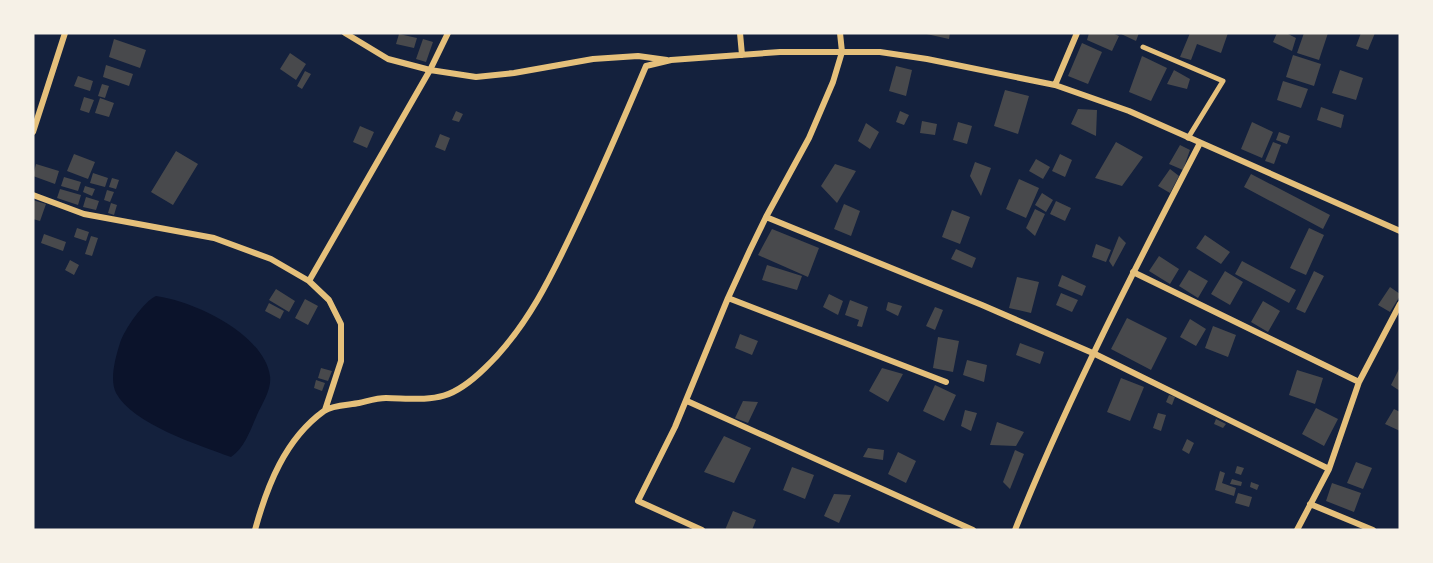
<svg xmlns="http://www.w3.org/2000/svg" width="1433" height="563" font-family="'PT Sans',sans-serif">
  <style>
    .water { fill: #0b132b }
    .building { fill: #48494c }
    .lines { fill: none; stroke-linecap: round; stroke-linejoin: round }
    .pedestrian { stroke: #e5c07b; stroke-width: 5 }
    .minor { stroke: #e5c07b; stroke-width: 6 }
  </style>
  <rect width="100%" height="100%" fill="#14213d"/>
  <path class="water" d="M156,296C194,301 264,334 270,376C272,389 262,404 257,415C251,429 244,449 231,457C198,445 133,424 116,393C109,379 116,356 120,343C124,330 144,301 156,296Z"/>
  <path class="building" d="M922,33H950L949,39Z
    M1089,33H1112L1119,36L1112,51L1087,40Z
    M1119,33H1139L1136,41Z
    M1190,33H1228L1221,53L1197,44L1191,60L1180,57Z
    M1277,33H1286L1296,38L1292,51L1273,42Z
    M1304,33H1328L1319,60L1297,53Z
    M1361,33H1375L1368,50L1356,46Z
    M399,34L417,38L414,48L396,44Z
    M114,39L146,50L140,68L109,57Z
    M423,39L433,42L426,62L416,59Z
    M1082,43L1102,52L1088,84L1068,76Z
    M290,53L306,64L296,80L280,69Z
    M1293,55L1321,64L1314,86L1286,77Z
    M1142,56L1167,68L1151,101L1129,92Z
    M106,65L133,74L129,86L103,77Z
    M896,66L912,70L906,96L889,91Z
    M1174,70L1190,79L1187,89L1167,84Z
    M1340,70L1363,78L1356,100L1332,93Z
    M305,71L311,74L302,89L297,86Z
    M78,76L93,81L90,91L74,86Z
    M1283,81L1308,89L1301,108L1277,100Z
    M102,84L109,86L105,98L98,96Z
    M1005,90L1029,96L1018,134L994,126Z
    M84,97L94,100L89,113L80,110Z
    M100,98L114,103L109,117L95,113Z
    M1321,107L1344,115L1341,128L1317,120Z
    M1078,109L1097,110L1096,136L1071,124Z
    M456,111L463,114L459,122L452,120Z
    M900,111L909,115L904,125L896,122Z
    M922,121L937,124L935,135L920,133Z
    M958,122L972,126L967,144L953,140Z
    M1252,122L1273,132L1262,158L1241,149Z
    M866,123L879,132L870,149L858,141Z
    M360,126L374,132L367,148L353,142Z
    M1279,132L1290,136L1287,144L1276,140Z
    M440,134L450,138L445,151L435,147Z
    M1116,142L1143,157L1122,186L1095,178Z
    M1273,142L1281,145L1274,164L1265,161Z
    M1180,145L1190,150L1183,170L1169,164Z
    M176,151L198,164L173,205L151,192Z
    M74,154L95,162L88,179L67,171Z
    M1060,154L1072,160L1065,177L1052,171Z
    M1036,159L1050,167L1043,179L1029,171Z
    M975,162L991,168L981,196L970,176Z
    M36,164L59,171L55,184L33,176Z
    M835,164L856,171L837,203L821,186Z
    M1170,169L1179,176L1170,193L1158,186Z
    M93,173L108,178L105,187L90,183Z
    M1251,174L1330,215L1323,229L1244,187Z
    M64,177L81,182L78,191L61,186Z
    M112,178L119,180L116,189L109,187Z
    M1019,179L1039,188L1026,218L1006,209Z
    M85,186L95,189L92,196L83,192Z
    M60,189L81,195L78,205L57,198Z
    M107,190L114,192L110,202L104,200Z
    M1042,193L1053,200L1046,212L1035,205Z
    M86,197L99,201L96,210L83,207Z
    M33,200L46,204L40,221L33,219Z
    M1056,201L1071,208L1065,221L1050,214Z
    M111,203L117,205L114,215L108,213Z
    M844,204L860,211L851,236L834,229Z
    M1035,209L1045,214L1035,236L1026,228Z
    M952,210L970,217L960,244L942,237Z
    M77,228L89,232L86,241L74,237Z
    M1309,228L1324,235L1306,275L1290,268Z
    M772,229L819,248L808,277L758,255Z
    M44,234L66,242L63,251L41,243Z
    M1205,235L1230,252L1221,264L1196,248Z
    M91,236L98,238L92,256L85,254Z
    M1119,236L1126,243L1113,267L1109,261Z
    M1096,244L1111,250L1106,262L1092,257Z
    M956,249L976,258L972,268L951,259Z
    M1159,256L1179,269L1170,284L1149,271Z
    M70,260L79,265L74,275L65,270Z
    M1242,261L1296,290L1289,303L1235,274Z
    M767,265L802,276L797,290L762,280Z
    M1189,270L1208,281L1198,298L1179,286Z
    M1225,271L1243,282L1230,305L1211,294Z
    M1314,271L1324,276L1305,313L1296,309Z
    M1062,275L1086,286L1082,296L1058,286Z
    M1017,277L1039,282L1031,313L1009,308Z
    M1390,287L1400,294V296L1390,312L1378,305Z
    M276,289L295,301L289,312L269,300Z
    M1061,293L1078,300L1072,312L1056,305Z
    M829,294L843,301L838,315L823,307Z
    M305,299L318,306L308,325L295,318Z
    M850,300L868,307L862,327L857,326L859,320L845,315Z
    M1263,301L1280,311L1268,332L1251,322Z
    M888,302L902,306L898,316L886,310Z
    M269,303L284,311L280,319L265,311Z
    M935,307L943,310L935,330L926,326Z
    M1127,318L1167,338L1151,370L1111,349Z
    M1190,319L1206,329L1196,346L1180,337Z
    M1213,326L1236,335L1228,357L1205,348Z
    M740,334L758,341L752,355L735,348Z
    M938,337L959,341L953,372L933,368Z
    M1020,343L1044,352L1040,364L1016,355Z
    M967,360L987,365L984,382L963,375Z
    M1400,367V391L1391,385Z
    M321,368L332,371L328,381L318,378Z
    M882,368L903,374L888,402L869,391Z
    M1297,370L1323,378L1315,404L1289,395Z
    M1121,378L1144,387L1130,421L1107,412Z
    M316,380L325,383L322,391L314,388Z
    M935,385L956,395L944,421L923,411Z
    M1169,395L1175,397L1172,405L1166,402Z
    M743,401L758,402L748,423L735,418Z
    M1316,408L1338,419L1324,446L1302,434Z
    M1394,409L1400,412V431L1385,424Z
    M965,410L977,413L971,431L961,426Z
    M1158,413L1166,415L1161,431L1153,428Z
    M1216,419L1226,424L1223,428L1214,424Z
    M997,422L1024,432L1016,446L990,445Z
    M724,436L751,448L734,483L704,472Z
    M1187,439L1194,443L1189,454L1182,450Z
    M868,448L884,450L883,460L863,457Z
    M1015,450L1024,454L1010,489L1003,482Z
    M898,452L916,461L906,483L888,474Z
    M1356,462L1372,468L1363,489L1347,483Z
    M1237,466L1244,468L1241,475L1235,473Z
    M792,467L814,475L805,499L783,490Z
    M1220,471L1225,473L1222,483L1236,488L1234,496L1215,490Z
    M1232,479L1242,482L1241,486L1230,484Z
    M1251,482L1259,485L1257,490L1250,487Z
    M1332,483L1361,493L1354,512L1326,501Z
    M1238,493L1252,497L1249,507L1235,503Z
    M834,494L851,495L839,523L824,516Z
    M733,511L756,520L752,530H725Z"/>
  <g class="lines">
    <path class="pedestrian" d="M1143,47L1223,81L1188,138"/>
    <path class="minor" d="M448,33L430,70L476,77L514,73L593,59L638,56L667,60
      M740,33L742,55
      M1055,85L1077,33
      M33,132L65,33
      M33,195L84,214L214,238L271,259L309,281L329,300L341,324V361L325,410
      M766,217L982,305L1095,354L1329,469
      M1133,272L1359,382
      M309,281L430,70L388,59L345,33
      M728,298L946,382
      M687,401L973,530
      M1310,504L1373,530
      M255,530C267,486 285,439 324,411C332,405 349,405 359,403C368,401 377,398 386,398C433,399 448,404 485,368C528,327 553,273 578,220C602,169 624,118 646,66L671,60L780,52H880L927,59L1055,85L1129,111L1400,231
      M702,530L638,501L675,427L728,298L750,250L766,217L809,138L833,82L842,52L840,33
      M1015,530C1068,398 1134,270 1200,143
      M1297,530L1329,469L1359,382L1400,304"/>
  </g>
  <rect width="1433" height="563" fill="none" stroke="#f6f1e7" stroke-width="69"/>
</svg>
